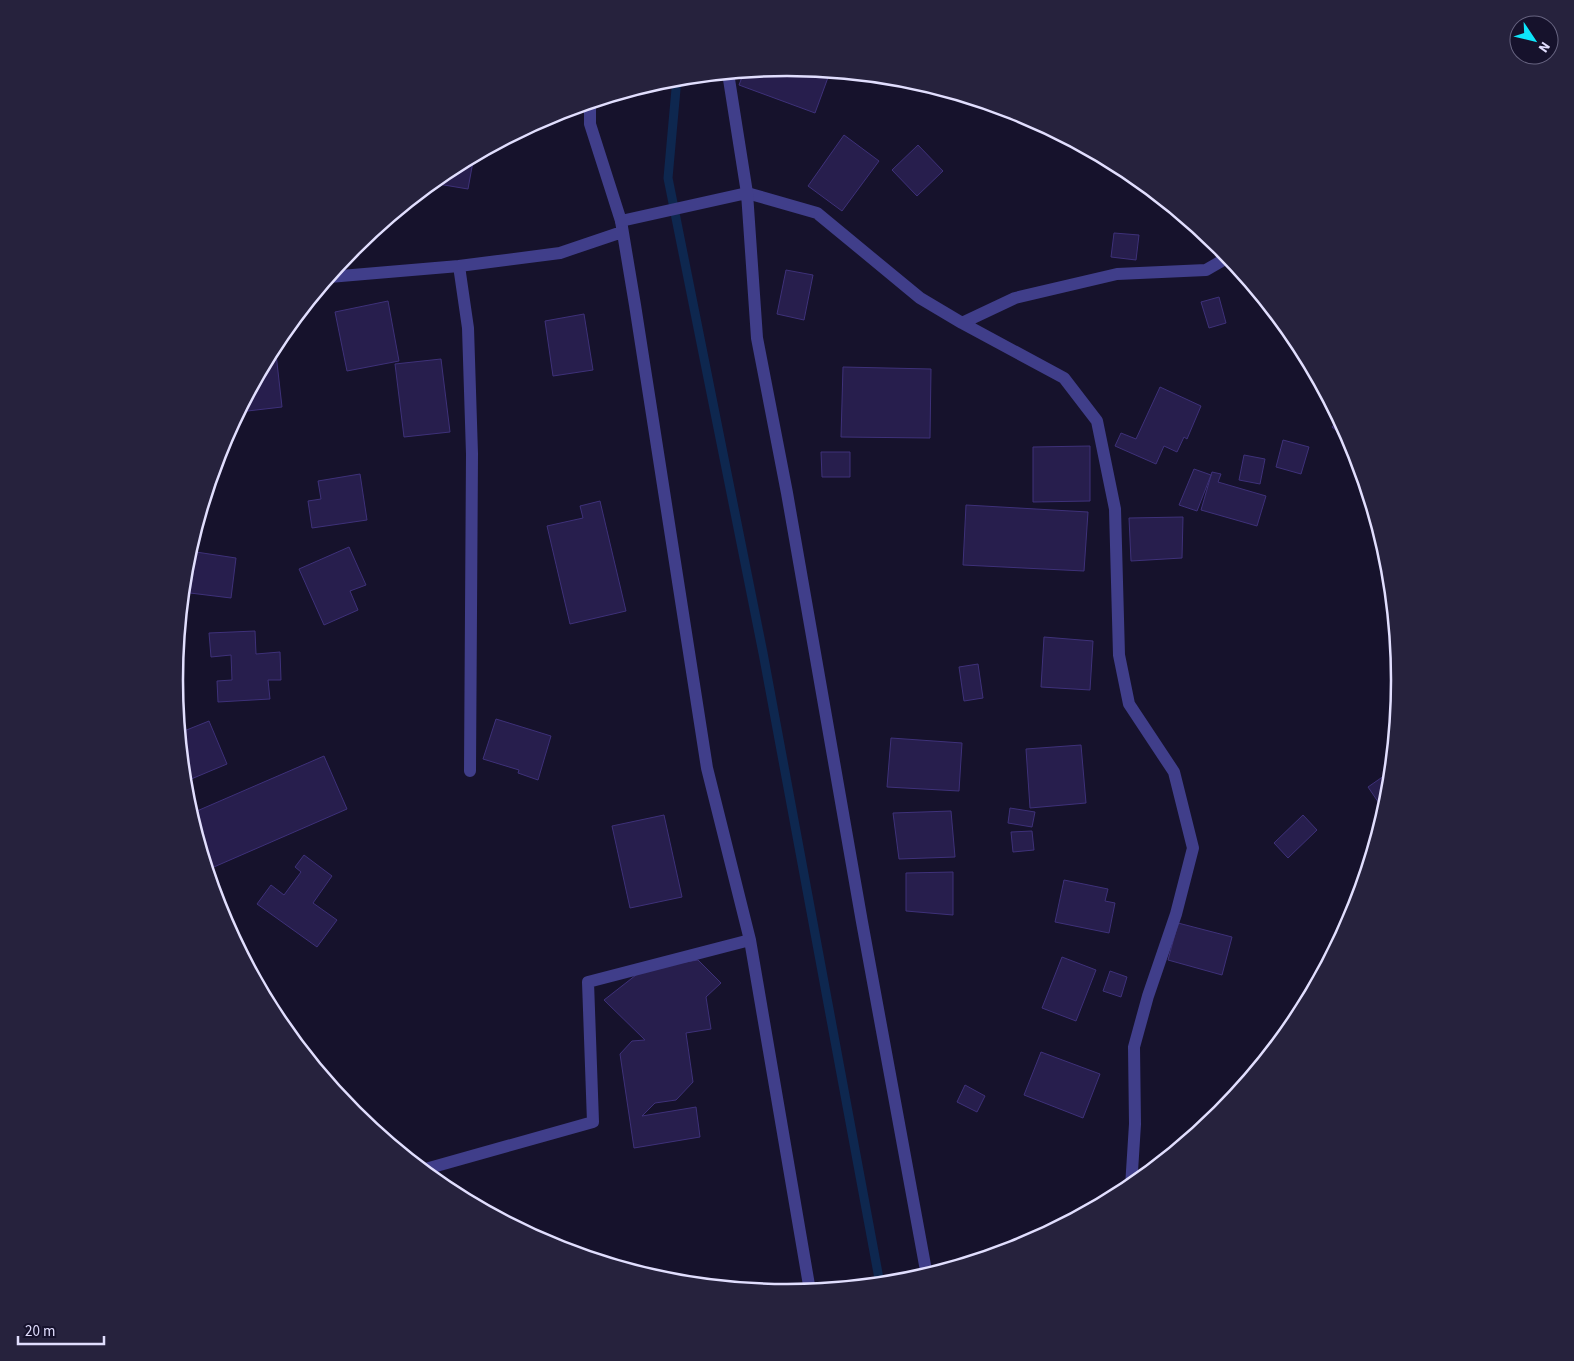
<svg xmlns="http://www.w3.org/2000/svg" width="1574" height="1361" font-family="'Source Sans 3',sans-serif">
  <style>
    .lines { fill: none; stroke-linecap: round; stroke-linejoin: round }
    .stream { stroke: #0e274f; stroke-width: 9 }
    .building { fill: #271e4d; stroke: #3e3179 }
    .minor { stroke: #403e8a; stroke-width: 12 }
    .tertiary { stroke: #403e8a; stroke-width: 12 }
    .rim { fill: none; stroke: #e1defe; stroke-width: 2.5 }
  </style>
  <rect width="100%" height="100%" fill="#16122c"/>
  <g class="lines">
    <path class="stream" d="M677,78L668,178L763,653L880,1284"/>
  </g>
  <path class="building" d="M787,68L830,72L815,113L739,85L744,72Z
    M844,135L879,161L842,211L808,186Z
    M918,145L943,171L917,196L892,170Z
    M474,156L468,189L432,183L447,171Z
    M1114,233L1139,235L1136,260L1111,257Z
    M786,270L813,275L804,320L777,314Z
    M1219,297L1226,323L1209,328L1201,302Z
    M388,301L399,361L347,371L335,312Z
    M584,314L593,370L553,376L545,321Z
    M275,345L282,407L239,412Z
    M441,359L450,432L404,437L395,364Z
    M843,367L931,369L930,438L841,437Z
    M1160,387L1201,406L1187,439L1184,437L1177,452L1164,446L1156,464L1115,446L1121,433L1136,439Z
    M1339,419L1351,442L1332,427Z
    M1283,440L1309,447L1301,474L1276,467Z
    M1090,446V501L1033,502V447Z
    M821,452H850V477H822Z
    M1244,455L1265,459L1260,484L1239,480Z
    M1194,469L1211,475L1197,511L1179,505Z
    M1212,472L1221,474L1218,482L1266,496L1257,526L1201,510Z
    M360,474L367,520L312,528L308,501L321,499L318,481Z
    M600,501L626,611L570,624L547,526L583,518L580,506Z
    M966,505L1088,512L1084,571L963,565Z
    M1183,517L1182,558L1131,561L1129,518Z
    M349,547L366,585L350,591L358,610L324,625L299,569Z
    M196,552L236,558L231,598L190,593Z
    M255,631L256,654L280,652L281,680H268L270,699L218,702L217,681L232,680L231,655L211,657L209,633Z
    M1044,637L1093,641L1090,690L1041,687Z
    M978,664L983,698L964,701L959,667Z
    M496,719L551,736L538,780L518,773L519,770L483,759Z
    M209,721L227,764L184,782L179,733Z
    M891,738L962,743L959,791L887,787Z
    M1081,745L1086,803L1030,808L1026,749Z
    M324,756L347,809L207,870L190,814Z
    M1391,771L1388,800L1385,812L1368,787Z
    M1010,808L1035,812L1032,827L1008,823Z
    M951,811L955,857L899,859L893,813Z
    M664,815L682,897L630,908L612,826Z
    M1303,815L1317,830L1288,858L1274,843Z
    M1032,831L1034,850L1013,852L1011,832Z
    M304,855L332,876L313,903L337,920L317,947L257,904L271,885L284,895L301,872L295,867Z
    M953,872V915L906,911V873Z
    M1064,880L1108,889L1105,901L1115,903L1109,933L1055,922Z
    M1178,923L1232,937L1222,975L1168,960Z
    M1062,957L1096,970L1076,1021L1042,1008Z
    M698,960L721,983L706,997L711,1029L686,1033L693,1082L676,1100L655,1103L642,1116L696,1107L700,1137L634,1148L620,1054L632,1041L645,1040L604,1000L645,968Z
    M1110,971L1127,977L1121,997L1103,991Z
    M1041,1052L1100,1074L1083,1118L1024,1095Z
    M965,1085L985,1096L977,1112L957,1102Z"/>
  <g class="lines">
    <path class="minor" d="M747,193L817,213L920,298L962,323L1064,378L1097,421L1115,509L1119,655L1129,704L1174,772L1193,848L1176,914L1148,996L1134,1047L1135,1124L1131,1187
      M621,221L635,305L707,768L750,940L810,1291
      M459,266L468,328L472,454L470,771
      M329,277L459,266L560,253L622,232
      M962,323L1015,298L1117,274L1206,270L1225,259V252
      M253,975L277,1021
      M422,1170L593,1122L588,982L750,940"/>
    <path class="tertiary" d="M728,73L747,193L757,338L787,493L862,922L927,1276
      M590,103V124L621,221L747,193"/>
  </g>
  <path d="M0 0H1574V1361H0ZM183 680a604 604 0 1 1 1208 0a604 604 0 1 1-1208 0Z" fill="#26223d" fill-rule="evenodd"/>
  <path class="rim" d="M183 680a604 604 0 1 1 1208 0a604 604 0 1 1-1208 0Z"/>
  <g transform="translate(1534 40) rotate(125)"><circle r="24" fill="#16122c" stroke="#676480"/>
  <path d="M0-4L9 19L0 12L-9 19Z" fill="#0ee6fb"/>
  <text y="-8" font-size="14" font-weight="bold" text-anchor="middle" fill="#e1defe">N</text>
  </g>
  <path d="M18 1336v8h86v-8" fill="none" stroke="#e1defe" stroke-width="2.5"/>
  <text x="25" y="1336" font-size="15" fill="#e1defe" stroke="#16122c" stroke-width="4" paint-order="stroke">20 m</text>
</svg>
